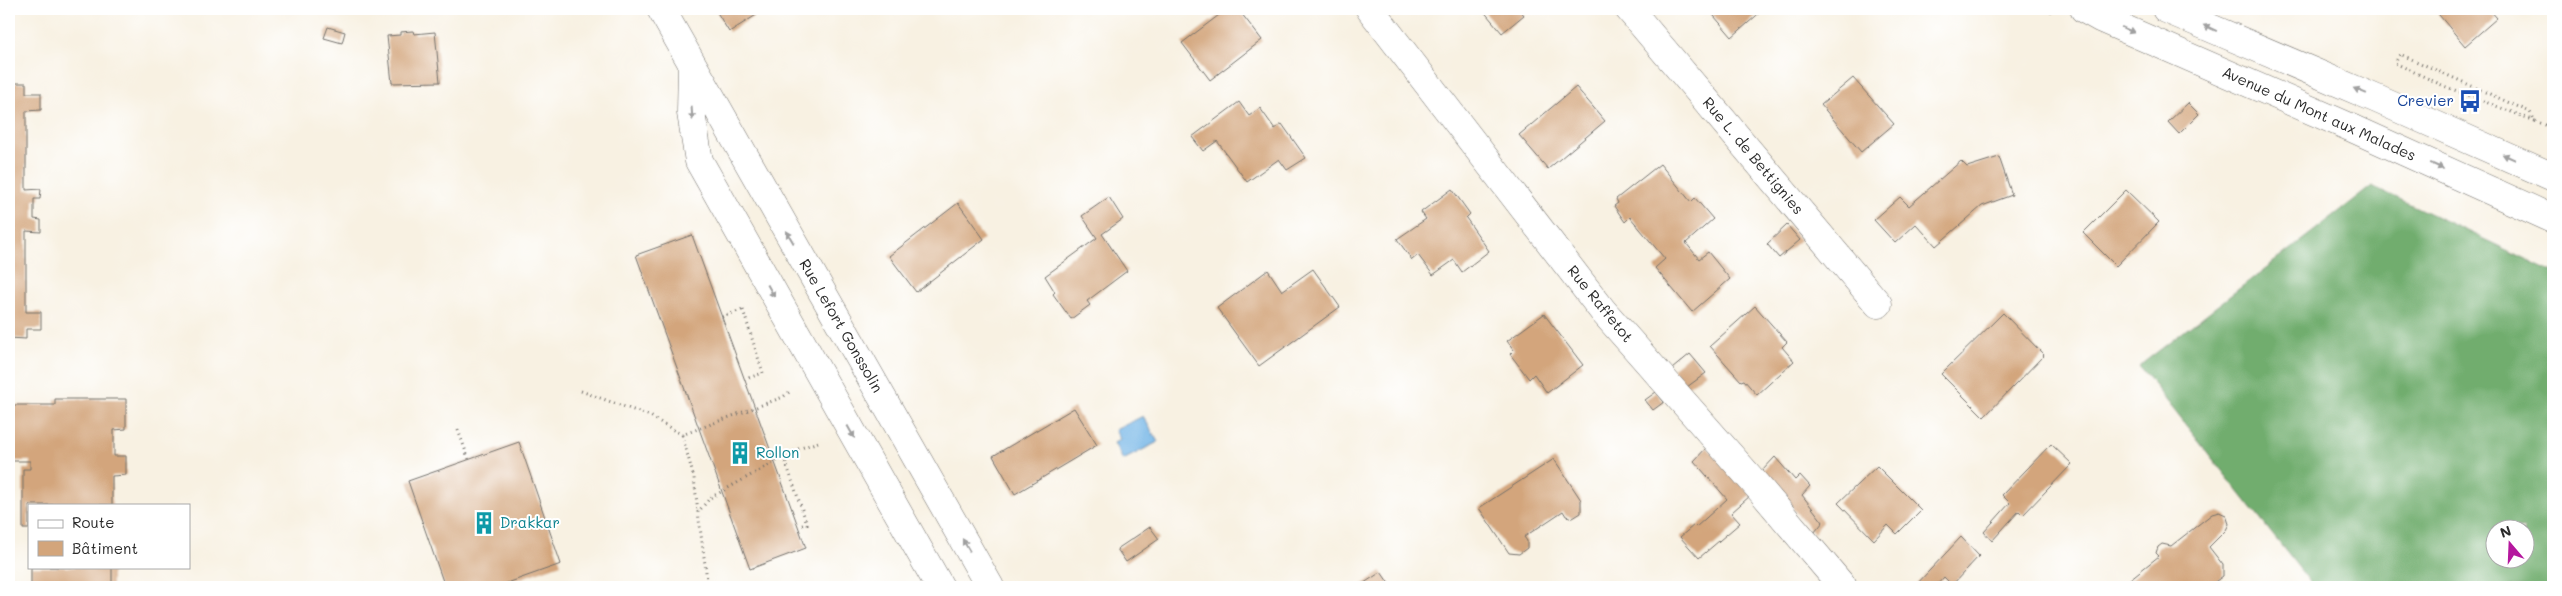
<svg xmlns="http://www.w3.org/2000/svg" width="2562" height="596" font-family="Mali,sans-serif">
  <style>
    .forest { fill: #71ad6e; stroke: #4e6c4c; fill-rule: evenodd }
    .water { fill: #6fb3e5; stroke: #4d6f88 }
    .building { fill: #d3a57b }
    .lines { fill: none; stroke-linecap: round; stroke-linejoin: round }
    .minor-casing { stroke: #73706b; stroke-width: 29 }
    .path { stroke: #73706b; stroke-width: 3; stroke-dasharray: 1 4; stroke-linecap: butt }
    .minor { stroke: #fff; stroke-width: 28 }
    .oneway { fill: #a0a0a0 }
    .labels { text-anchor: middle; stroke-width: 4; stroke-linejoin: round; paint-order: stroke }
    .transit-label { font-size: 15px; fill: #164399; stroke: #fff; text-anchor: end }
    .street-label { font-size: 15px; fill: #2b2b2b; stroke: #fff }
    .culture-label { font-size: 15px; fill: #0d838f; stroke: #fff; text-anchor: start }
  </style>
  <rect width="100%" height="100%" fill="#fff"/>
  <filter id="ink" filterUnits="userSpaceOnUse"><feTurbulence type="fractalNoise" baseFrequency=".02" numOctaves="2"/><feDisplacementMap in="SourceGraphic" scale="10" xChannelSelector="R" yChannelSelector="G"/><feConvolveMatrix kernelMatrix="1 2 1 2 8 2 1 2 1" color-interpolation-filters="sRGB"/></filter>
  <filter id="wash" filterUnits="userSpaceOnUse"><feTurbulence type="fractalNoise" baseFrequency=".0096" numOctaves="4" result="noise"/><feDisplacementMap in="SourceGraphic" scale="20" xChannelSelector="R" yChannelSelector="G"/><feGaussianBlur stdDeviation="1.12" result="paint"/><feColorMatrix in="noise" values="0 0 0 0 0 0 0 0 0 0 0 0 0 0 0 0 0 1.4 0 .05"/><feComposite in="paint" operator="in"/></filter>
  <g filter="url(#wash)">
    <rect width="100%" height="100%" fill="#f8f1e2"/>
    <path class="forest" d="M2372,186L2553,272V587H2314L2139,366ZM2494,528H2524V558H2494Z"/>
    <path class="water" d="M1143,416L1158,442L1123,460L1114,443L1120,439L1115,430Z"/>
    <g id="blocks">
      <path class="building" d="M715,9H766L729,32Z
        M1227,9H1238L1262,40L1210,80L1182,43Z
        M1482,9H1519L1524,15L1502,33Z
        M1708,9H1764L1732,37Z
        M2434,9H2489L2497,18L2465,46Z
        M328,27L345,32L342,43L324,38Z
        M413,31L414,34L435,32L440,82L392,83L387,36L400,35V32Z
        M1853,78L1894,124L1861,152L1821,105Z
        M9,83H26V93H41V110L26,111V190L41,189L40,199H34V219L41,220V232L26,231V312H41V329H26V339L9,338Z
        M1576,87L1605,121L1548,169L1519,135Z
        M1239,102L1249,116L1260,108L1275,129L1282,124L1306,158L1287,170L1279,159L1247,182L1217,141L1203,151L1192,137Z
        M2188,103L2199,114L2179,134L2168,122Z
        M1999,157L2012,195L1982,206L1936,246L1916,224L1895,243L1874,220L1900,197L1909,206L1961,161L1967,167Z
        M1660,164L1691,202L1695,198L1713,219L1686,243L1699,259L1708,252L1730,279L1692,312L1655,268L1665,259L1630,217L1625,222L1614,206L1618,203L1616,199Z
        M1452,189L1470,214L1466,218L1489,251L1462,272L1454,260L1433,275L1418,255L1412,260L1397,239L1426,219L1421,212Z
        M2126,190L2159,222L2116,266L2083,233Z
        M1109,197L1123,219L1102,234L1127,271L1087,301L1090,305L1071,319L1053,294L1055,292L1045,276L1097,238L1082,216Z
        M958,203L984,239L916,292L889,256Z
        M1787,225L1800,240L1779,258L1767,244Z
        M692,235L806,548L750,569L636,255Z
        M1313,269L1340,307L1259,366L1217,308L1268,270L1282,291Z
        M1755,306L1787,342L1782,347L1794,361L1757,395L1744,380L1741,381L1710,346Z
        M2003,313L2044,355L1984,417L1941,374Z
        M1544,314L1583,365L1547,393L1534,374L1529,379L1510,354L1514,350L1507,341Z
        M1690,354L1706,373L1687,387L1672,369Z
        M1656,392L1664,402L1653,410L1645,400Z
        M55,399H126V429L114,430V456H126V475L112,476V505H29V529H23V469H30V461H9V405H55Z
        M1074,408L1097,445L1015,494L993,456Z
        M519,442L561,564L496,587H445L408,481Z
        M2051,444L2072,464L2023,515L2019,511L1992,541L1984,532L2010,503L2002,495Z
        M1707,447L1751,495L1731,513L1740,523L1699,558L1680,537L1694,525L1696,527L1727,499L1694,461Z
        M1775,457L1795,480L1800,475L1810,486L1802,495L1823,522L1814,533L1761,472Z
        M1554,459L1581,500V513L1573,518L1566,516L1563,511L1524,537L1527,541V548L1519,554L1509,553L1479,508Z
        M1877,466L1921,510L1897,534L1888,525L1874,540L1838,503Z
        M2219,512L2226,515L2229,524L2226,530L2209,547L2223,565V576L2208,587H2120L2159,556L2156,553L2158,547L2162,544L2171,546L2212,514Z
        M1150,527L1159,539L1126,562L1117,549Z
        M1961,537L1979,556L1952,585L1944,577L1935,587H1914Z
        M31,567H112V587H31Z
        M1381,572L1390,585L1386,587H1358Z"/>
    </g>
  </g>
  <g filter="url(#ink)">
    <use href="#blocks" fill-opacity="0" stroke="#73706b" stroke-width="1"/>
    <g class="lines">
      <defs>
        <path id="minor" d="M661,9L990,587
          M1370,9L1603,311L1759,488L1843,587
          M1629,9L1878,304
          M2084,9L2102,19L2352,128L2553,219
          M2166,9L2377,99L2553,177
          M692,65L691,113L699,161L940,587"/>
      </defs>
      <use href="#minor" class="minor-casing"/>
      <path class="path" d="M2046,9L2053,12
        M2535,121L2444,86L2395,63L2400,54L2530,112L2535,121L2553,128
        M743,310L763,373L745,379
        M722,317L744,309
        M581,391L650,416L682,435L783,397L792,390
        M458,430L469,460
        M682,435L694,478L698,512
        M784,457L807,524L798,526
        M708,587L698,512L710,498L798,449L821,441"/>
      <use href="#minor" class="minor"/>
    </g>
    <defs><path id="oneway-solid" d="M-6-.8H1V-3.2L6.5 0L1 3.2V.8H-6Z" transform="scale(1.25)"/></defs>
    <g class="oneway">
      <use href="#oneway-solid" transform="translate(2210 28) rotate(-156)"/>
      <use href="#oneway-solid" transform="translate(2128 30) rotate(24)"/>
      <use href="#oneway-solid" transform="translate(2360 91) rotate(-157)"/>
      <use href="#oneway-solid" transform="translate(692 113) rotate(86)"/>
      <use href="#oneway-solid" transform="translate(2509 157) rotate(-156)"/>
      <use href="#oneway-solid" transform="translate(2437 166) rotate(25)"/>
      <use href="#oneway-solid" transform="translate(790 237) rotate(-120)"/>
      <use href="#oneway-solid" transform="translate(771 291) rotate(61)"/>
      <use href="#oneway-solid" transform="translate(851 432) rotate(61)"/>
      <use href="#oneway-solid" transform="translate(966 545) rotate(-120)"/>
    </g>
  </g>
  <defs>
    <symbol id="bus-bare" viewBox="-9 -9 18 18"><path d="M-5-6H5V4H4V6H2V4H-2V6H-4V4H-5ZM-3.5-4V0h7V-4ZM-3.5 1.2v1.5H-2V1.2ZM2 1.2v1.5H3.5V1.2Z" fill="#1a4fb4" stroke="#fff" stroke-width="2.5" paint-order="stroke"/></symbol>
    <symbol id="building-bare" viewBox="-9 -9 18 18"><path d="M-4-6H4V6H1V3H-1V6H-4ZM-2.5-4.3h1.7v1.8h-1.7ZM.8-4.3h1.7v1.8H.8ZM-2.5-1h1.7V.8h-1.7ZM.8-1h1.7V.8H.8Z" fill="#0f9aa8" stroke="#fff" stroke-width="2.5" paint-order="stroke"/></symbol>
  </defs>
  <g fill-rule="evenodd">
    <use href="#bus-bare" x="2454" y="85" width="32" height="32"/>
    <use href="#building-bare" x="724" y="437" width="32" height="32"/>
    <use href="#building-bare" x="468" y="507" width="32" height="32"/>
  </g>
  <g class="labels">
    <g class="transit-label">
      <text x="2454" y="106">Crevier</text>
    </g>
    <g class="street-label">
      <text transform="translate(2319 114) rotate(24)" y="5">Avenue du Mont aux Malades</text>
      <text transform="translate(1753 156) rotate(50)" y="5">Rue L. de Bettignies</text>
      <text transform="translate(1600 304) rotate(51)" y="5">Rue Raffetot</text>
      <text transform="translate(841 326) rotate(60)" y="5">Rue Lefort Gonssolin</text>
    </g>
    <g class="culture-label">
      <text x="756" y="458">Rollon</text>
      <text x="500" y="528">Drakkar</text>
    </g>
  </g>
  <rect width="2562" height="596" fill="none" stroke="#fff" stroke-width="30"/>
  <rect x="28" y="504" width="162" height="65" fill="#ffffff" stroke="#aaaaaa"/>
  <rect x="38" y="520" width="25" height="8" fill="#ffffff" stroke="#aaaaaa"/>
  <text x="72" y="528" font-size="15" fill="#2b2b2b">Route</text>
  <rect x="38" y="541" width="25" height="15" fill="#d3a57b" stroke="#aaaaaa"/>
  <text x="72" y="554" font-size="15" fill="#2b2b2b">Bâtiment</text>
  <g transform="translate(2510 544) rotate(341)"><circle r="24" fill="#ffffff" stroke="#aaaaaa"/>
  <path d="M0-4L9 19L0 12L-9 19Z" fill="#b5179e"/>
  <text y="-8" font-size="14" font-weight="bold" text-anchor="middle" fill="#2b2b2b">N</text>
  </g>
</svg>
